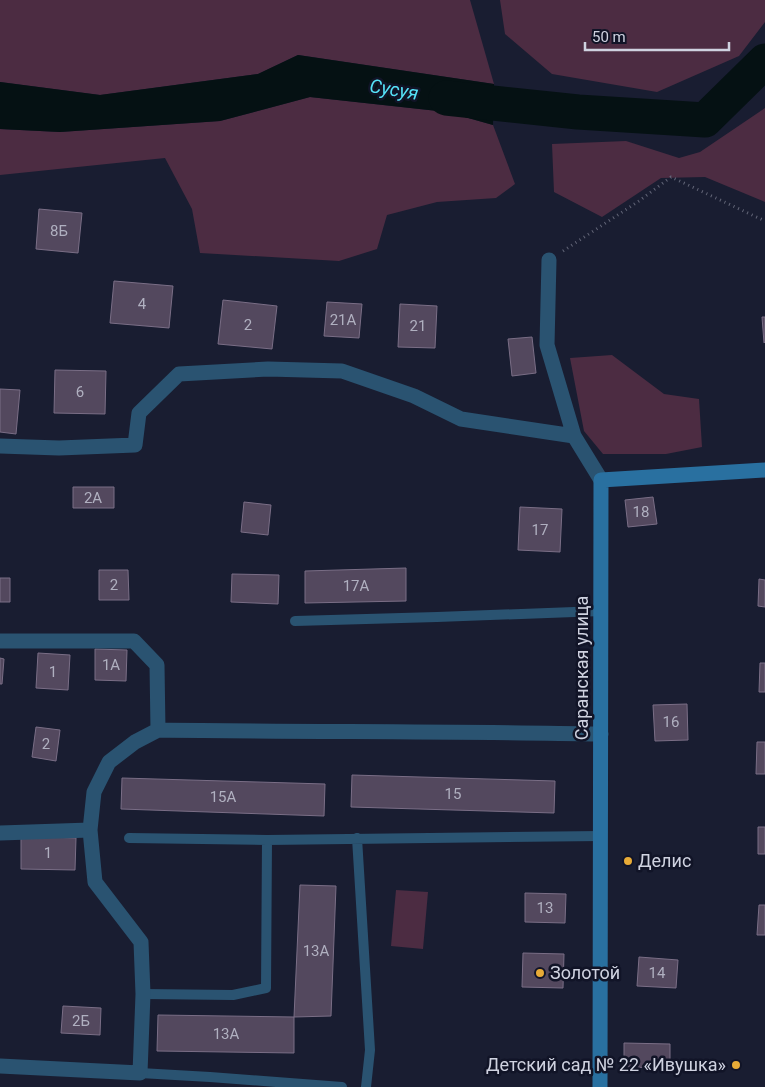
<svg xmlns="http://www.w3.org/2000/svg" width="765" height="1087" font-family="Roboto,sans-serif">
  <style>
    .green { fill: #4c2c42 }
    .water { fill: #051113 }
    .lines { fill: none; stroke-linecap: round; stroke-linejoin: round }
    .river { stroke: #051113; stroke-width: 35 }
    .building { fill: #53485e; stroke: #7a6e86 }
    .path { stroke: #646779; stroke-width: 3; stroke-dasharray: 1 4; stroke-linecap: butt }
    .lane { stroke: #2a5371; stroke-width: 10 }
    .street { stroke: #2a5371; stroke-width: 15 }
    .secondary { stroke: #2970a0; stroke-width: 15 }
    .poi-dot { fill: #e8ab37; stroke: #111427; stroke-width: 2 }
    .labels { text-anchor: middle; stroke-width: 5; stroke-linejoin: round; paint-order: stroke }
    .number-label { font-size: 15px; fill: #b0b0c0 }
    .street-label { font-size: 18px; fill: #cfd2e0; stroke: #111427 }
    .poi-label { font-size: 18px; fill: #cfd2e0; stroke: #111427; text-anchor: start }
    .water-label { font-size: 19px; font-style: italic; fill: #55e1f7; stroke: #111427 }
  </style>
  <rect width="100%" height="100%" fill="#191d31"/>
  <path class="green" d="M0,0H470L494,84L298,55L258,74L100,95L0,82Z
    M500,0H765V22L739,56L657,92L552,74L505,34Z
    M310,97L447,112L493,125L515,184L496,198L437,202L387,215L377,249L339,261L200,253L192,209L165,158L0,175V129L60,132L220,121Z
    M765,108V202L705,177L661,178L602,217L554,192L552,144L626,141L679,158L700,152Z
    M612,355L664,394L699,399L702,447L666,454H603L584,431L570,358Z
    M396,890L428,892L423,949L391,946Z"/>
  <path class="water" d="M298,55L494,84L493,125L447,112L310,97L220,121L60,132L0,129V82L100,95L258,74Z"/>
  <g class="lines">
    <path class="river" d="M446,98L578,112L705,120L765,61"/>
  </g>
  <path class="building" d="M39,209L82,213L78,253L36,249Z
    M114,281L173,286L169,328L110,323Z
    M223,300L277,306L272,349L218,344Z
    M327,302L362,304L359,338L324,336Z
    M400,304L437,306L435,348L398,347Z
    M762,317H765V342L764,343Z
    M532,337L536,373L512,376L508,339Z
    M55,370L106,371L105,414L54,413Z
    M0,389L20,390L16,434L0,432Z
    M73,487H114V508H73Z
    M653,497L657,524L628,527L625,500Z
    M244,502L271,505L268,535L241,532Z
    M520,507L562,509L560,552L518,550Z
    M406,568V601L305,603V571Z
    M99,570H128L129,600H99Z
    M232,574L279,575L278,604L231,602Z
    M0,578H10V602H0Z
    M759,579L765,580V607L758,606Z
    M95,649L127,650L126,681L95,680Z
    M38,653L70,655L68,690L36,688Z
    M0,658L4,659L2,684H0Z
    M760,663H765V692H759Z
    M687,704L688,740L655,741L653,705Z
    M36,727L60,730L56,761L32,757Z
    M757,742H765V774H756Z
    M352,775L555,781L554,813L351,807Z
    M122,778L325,784L324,816L121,809Z
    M758,827H765V854H758Z
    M21,836L76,838L75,870L21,869Z
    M300,885L336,886L331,1016L294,1017Z
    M525,893L566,894L565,923L525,922Z
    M759,905H765V935H757Z
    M523,953L564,954L563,988L522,987Z
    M639,957L678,960L676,988L637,986Z
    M63,1006L101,1008L100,1035L61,1033Z
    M158,1015L294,1017V1053L157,1051Z
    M624,1043L670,1044V1068L624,1067Z"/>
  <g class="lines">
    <path class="path" d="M563,251L639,201L671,177L765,221"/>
    <path class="lane" d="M295,621L437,617L601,611
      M129,838L267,840L601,836
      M357,838L370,1050L366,1087
      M143,994L233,995L266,988L267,840
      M140,1073L210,1077L342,1087"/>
    <path class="street" d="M549,260L547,345L574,436L601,480
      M0,446L59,448L135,445L139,413L179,374L268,369L342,371L414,396L461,419L574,436
      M0,641H134L157,665L158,730L135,742L109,762L94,792L90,830L95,882L141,942L143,994L140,1073L0,1066
      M158,730C306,732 454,731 601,734
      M0,833L90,830"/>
    <path class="secondary" d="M600,1087L601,480L765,470"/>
  </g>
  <g class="poi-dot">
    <circle cx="628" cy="861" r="5"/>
    <circle cx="540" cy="973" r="5"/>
    <circle cx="736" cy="1065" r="5"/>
  </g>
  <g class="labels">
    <g class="number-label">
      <text x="59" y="236">8Б</text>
      <text x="142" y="309">4</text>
      <text x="343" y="325">21А</text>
      <text x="248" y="330">2</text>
      <text x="418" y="331">21</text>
      <text x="80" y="397">6</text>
      <text x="93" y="503">2А</text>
      <text x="641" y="517">18</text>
      <text x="540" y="535">17</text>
      <text x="114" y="590">2</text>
      <text x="356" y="591">17А</text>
      <text x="111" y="670">1А</text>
      <text x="53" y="677">1</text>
      <text x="671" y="727">16</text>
      <text x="46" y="749">2</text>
      <text x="453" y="799">15</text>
      <text x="223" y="802">15А</text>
      <text x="48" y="858">1</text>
      <text x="545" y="913">13</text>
      <text x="316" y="956">13А</text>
      <text x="657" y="978">14</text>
      <text x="81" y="1026">2Б</text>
      <text x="226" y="1039">13А</text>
    </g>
    <g class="street-label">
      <text transform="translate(582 668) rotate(-90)" y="6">Саранская улица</text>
    </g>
    <g class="poi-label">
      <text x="638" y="867">Делис</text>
      <text x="550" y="979">Золотой</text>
      <text x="726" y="1071" text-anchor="end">Детский сад № 22 «Ивушка»</text>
    </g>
    <g class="water-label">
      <text transform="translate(394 89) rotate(9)" y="7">Сусуя</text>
    </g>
  </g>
  <path d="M585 42v8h144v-8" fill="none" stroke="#cfd2e0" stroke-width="2.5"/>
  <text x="592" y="42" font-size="15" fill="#cfd2e0" stroke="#111427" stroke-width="4" paint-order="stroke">50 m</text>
</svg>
